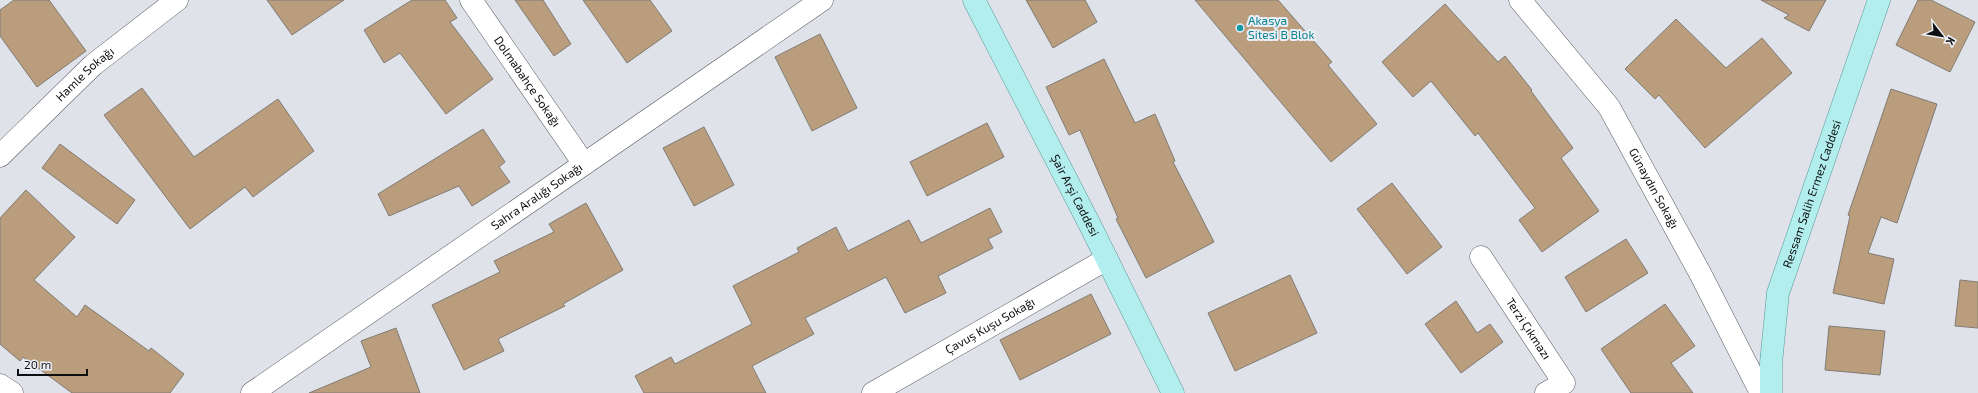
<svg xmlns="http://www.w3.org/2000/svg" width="1978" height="393" font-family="'Exo 2',sans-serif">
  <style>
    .building { fill: #b99d7c; stroke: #807b75 }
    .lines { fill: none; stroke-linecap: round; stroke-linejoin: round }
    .minor-casing { stroke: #595a61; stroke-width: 23 }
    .primary-casing { stroke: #589999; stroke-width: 23 }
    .minor { stroke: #fff; stroke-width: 22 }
    .primary { stroke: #b3eeee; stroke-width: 22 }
    .culture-dot { fill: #0f9aa8; stroke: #edeff7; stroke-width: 1.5 }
    .labels { text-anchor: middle; stroke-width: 4; stroke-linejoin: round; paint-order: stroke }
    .culture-label { font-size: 12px; fill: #0d838f; stroke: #edeff7; text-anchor: start }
    .street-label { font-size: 12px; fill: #0e0f11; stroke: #edeff7 }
  </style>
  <rect width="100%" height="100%" fill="#e0e2ea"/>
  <path class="building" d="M14,0H49L86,51L37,87L0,36V10Z
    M267,0H344L292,35Z
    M412,0H445L457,18L450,22L493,79L446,114L400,53L384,63L364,30Z
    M515,0H543L571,44L554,56Z
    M583,0H650L672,31L627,63Z
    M1026,0H1085L1097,22L1053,48Z
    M1195,0H1278L1332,62L1328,65L1377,124L1331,162Z
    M1761,0H1826L1809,31L1784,18L1789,15Z
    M1918,0H1931L1975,22L1950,72L1896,45Z
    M1445,4L1498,62L1505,56L1532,90L1531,91L1573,148L1561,158L1599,211L1542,252L1519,220L1535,208L1478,133L1475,136L1431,81L1413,97L1382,62Z
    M1676,19L1726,68L1762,38L1792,73L1705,148L1659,95L1655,99L1625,69Z
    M820,34L857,108L812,131L775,57Z
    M1104,59L1135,123L1155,114L1175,161L1173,162L1214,242L1146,278L1116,219L1118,218L1080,130L1069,135L1046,87Z
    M142,88L194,157L278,99L314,151L253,197L245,187L190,229L104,115Z
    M1891,89L1937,104L1897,223L1881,217L1868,253L1894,259L1884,304L1833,293L1850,216L1848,215Z
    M987,123L1004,157L927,196L910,162Z
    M704,127L734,185L694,206L663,148Z
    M483,129L505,162L499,167L510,182L472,206L459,186L389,216L378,194Z
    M60,144L135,200L117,224L42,168Z
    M1392,183L1442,247L1407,274L1357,209Z
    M26,190L75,237L34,280L77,317L85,305L149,351L151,348L184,374L170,393H72L23,357L20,361L0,344V218Z
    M586,203L623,270L563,304L565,306L498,339L504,351L464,370L432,305L500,272L494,261L554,232L549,224Z
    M990,208L1002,232L988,239L993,248L938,276L946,293L905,313L886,277L805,318L814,334L752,366L766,393H644L635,376L671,357L675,364L752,324L733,286L799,252L797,248L836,227L848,251L909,220L921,243Z
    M1626,239L1648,273L1586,312L1565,277Z
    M1290,275L1317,333L1235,371L1208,313Z
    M1960,280L1978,282V328L1955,326Z
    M1091,294L1111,334L1020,380L1000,340Z
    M1456,301L1477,333L1490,324L1503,342L1461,373L1425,324Z
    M1665,304L1695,346L1671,363L1693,393H1631L1601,349Z
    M1829,326L1885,331L1880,375L1825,370Z
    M396,328L420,393H309L371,367L361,341Z"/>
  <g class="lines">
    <defs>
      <g id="minor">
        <path id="s1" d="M471,0L584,164"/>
        <path id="s2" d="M1520,0L1609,107L1701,275L1761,393"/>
        <path id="s3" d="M0,156L93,65L177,0"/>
        <path id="s4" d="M1481,257L1564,383L1546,393"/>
        <path d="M0,385L12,393"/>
        <path id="s5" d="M252,393L822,0"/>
        <path id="s6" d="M873,393L1107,259"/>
      </g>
      <g id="primary">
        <path id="s7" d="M974,0L1092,229L1173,393"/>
        <path id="s8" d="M1771,393V363L1778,293L1879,0"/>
      </g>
    </defs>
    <use href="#minor" class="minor-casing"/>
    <use href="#primary" class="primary-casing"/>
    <use href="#minor" class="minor"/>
    <use href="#primary" class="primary"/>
  </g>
  <circle class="culture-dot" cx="1240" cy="28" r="4"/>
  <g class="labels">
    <g class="culture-label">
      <text x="1248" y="25">Akasya<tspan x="1248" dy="14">Sitesi B Blok</tspan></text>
    </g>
    <g class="street-label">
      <text dy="4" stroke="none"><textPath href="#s3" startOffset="118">Hamle Sokağı</textPath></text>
      <text dy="4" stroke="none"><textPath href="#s1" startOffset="99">Dolmabahçe Sokağı</textPath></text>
      <text dy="4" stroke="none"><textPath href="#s2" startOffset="232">Günaydın Sokağı</textPath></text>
      <text dy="4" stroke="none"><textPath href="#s8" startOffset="205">Ressam Salih Ermez Caddesi</textPath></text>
      <text dy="4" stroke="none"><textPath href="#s5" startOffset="346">Sahra Aralığı Sokağı</textPath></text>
      <text dy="4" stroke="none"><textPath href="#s7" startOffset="220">Şair Arşi Caddesi</textPath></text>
      <text dy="4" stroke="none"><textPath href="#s6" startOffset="135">Çavuş Kuşu Sokağı</textPath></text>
      <text dy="4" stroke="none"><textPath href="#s4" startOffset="86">Terzi Çıkmazı</textPath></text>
    </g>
  </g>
  <g transform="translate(1942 36) rotate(121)" stroke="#edeff7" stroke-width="3" paint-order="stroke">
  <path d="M0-3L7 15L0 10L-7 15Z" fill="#0e0f11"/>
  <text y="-6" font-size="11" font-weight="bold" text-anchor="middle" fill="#0e0f11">K</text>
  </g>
  <path d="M18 369v6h69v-6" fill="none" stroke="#0e0f11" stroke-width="2"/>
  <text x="24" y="369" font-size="12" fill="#0e0f11" stroke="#edeff7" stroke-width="3" paint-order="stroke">20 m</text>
</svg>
